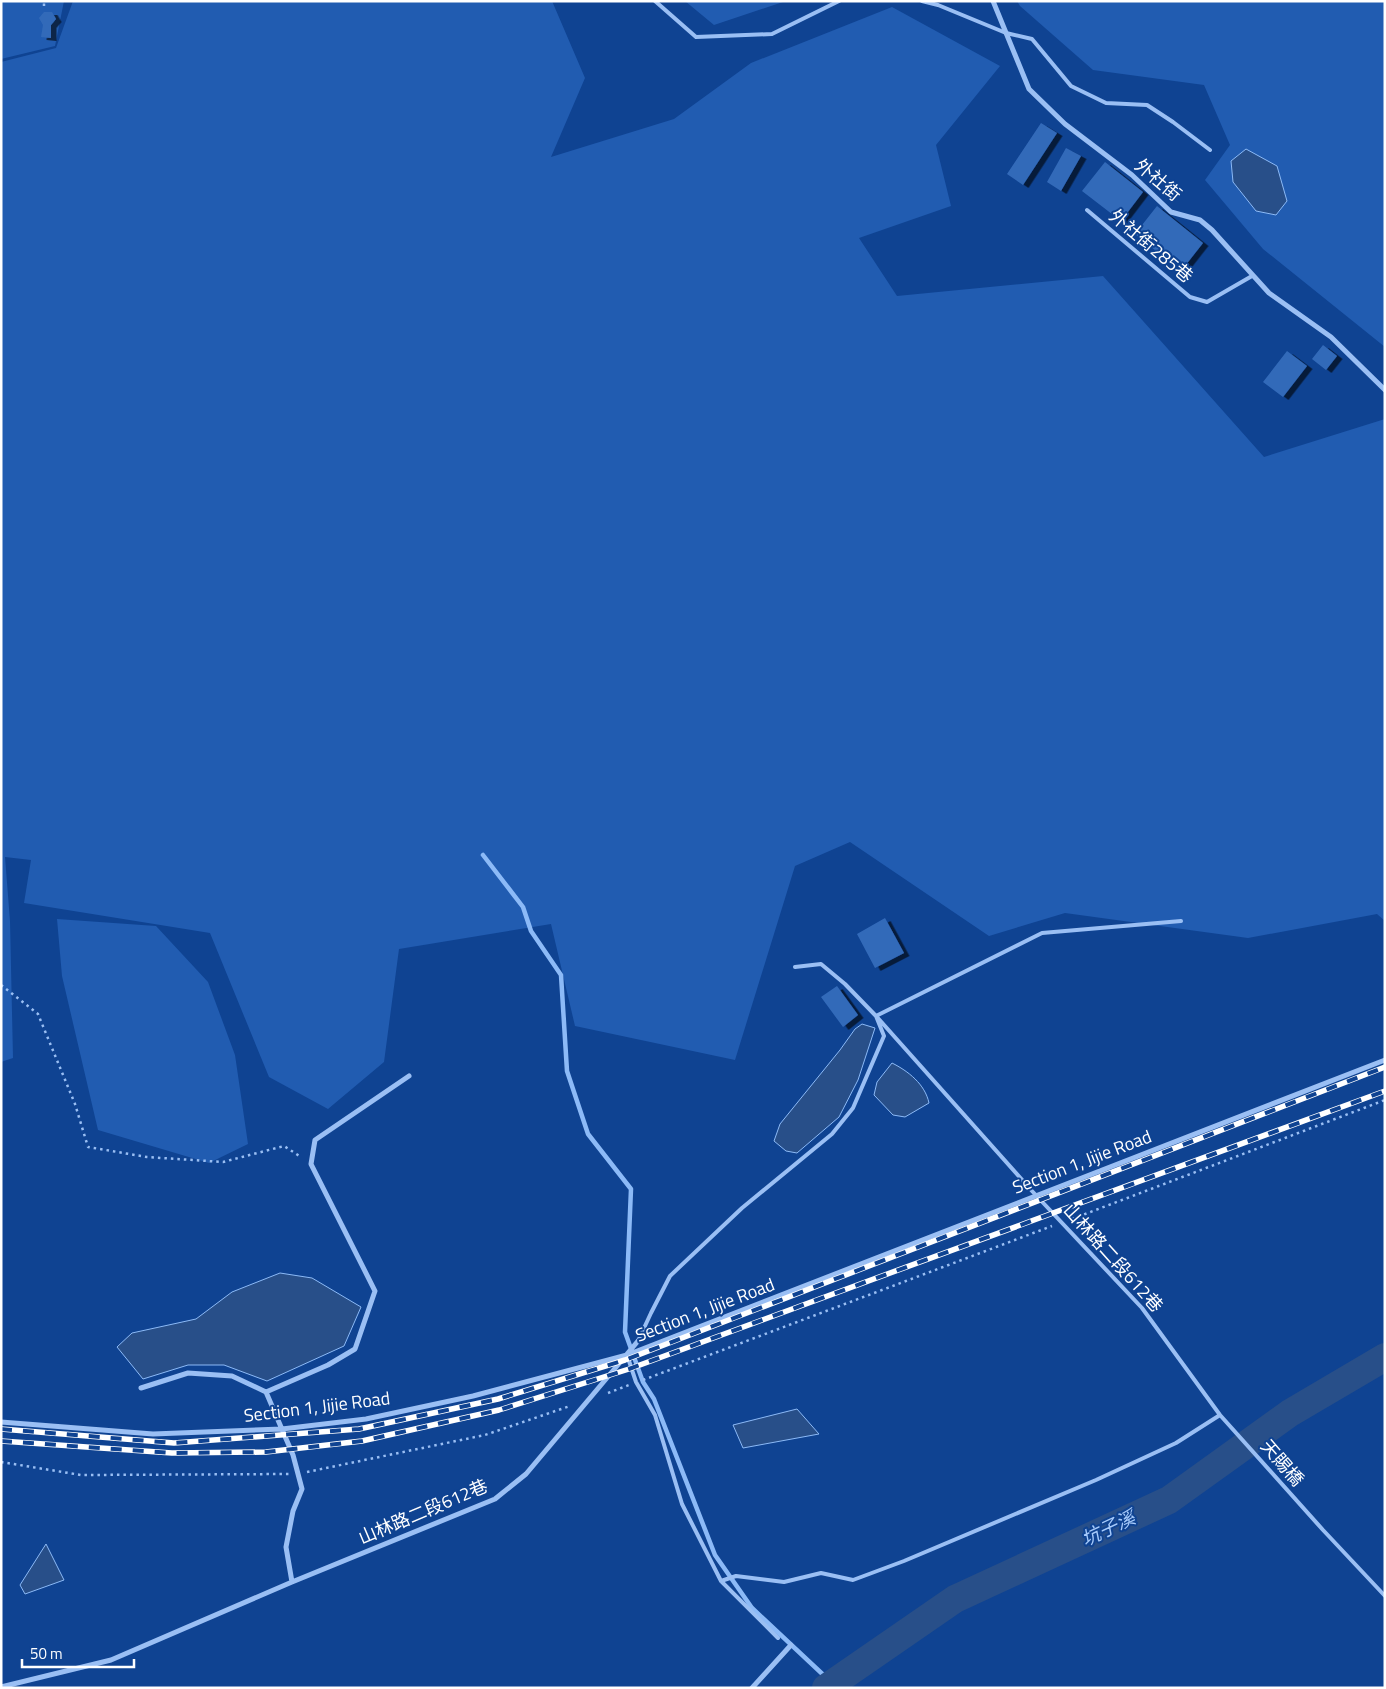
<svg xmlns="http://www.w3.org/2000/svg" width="1386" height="1689" font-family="'Titillium Web','Noto Sans TC',sans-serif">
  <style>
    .green { fill: #215cb1 }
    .water { fill: #284f89; stroke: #8cbaf7 }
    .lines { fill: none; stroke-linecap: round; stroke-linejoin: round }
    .stream { stroke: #8cbaf7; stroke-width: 4.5 }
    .river { stroke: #284f89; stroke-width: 28 }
    .building { fill: #336ab9; filter: url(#shadow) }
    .path { stroke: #9abff4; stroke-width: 2.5; stroke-dasharray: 2.5 4; stroke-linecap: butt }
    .service { stroke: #9abff4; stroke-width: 4 }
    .minor { stroke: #9abff4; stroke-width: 5 }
    .rail-casing { stroke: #fff; stroke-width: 5.5 }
    .rail { stroke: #0f4392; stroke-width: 4; stroke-dasharray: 11; stroke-linecap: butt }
    .labels { text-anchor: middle; stroke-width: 4; stroke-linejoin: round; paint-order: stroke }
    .street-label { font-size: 18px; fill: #fff; stroke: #0f4392 }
    .water-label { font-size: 19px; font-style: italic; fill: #a6cafb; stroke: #0f4392 }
  </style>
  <defs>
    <filter id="shadow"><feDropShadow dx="5.5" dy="3" stdDeviation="0" flood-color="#0009"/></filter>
  </defs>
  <rect width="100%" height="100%" fill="#0f4392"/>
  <path class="green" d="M1,1H64L55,46L1,59Z
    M73,1H552L585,78L551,157L674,119L751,63L892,7L1000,66L936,145L951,206L859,238L897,296L1103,276L1264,457L1385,419V921L1377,914L1248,938L1065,913L989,936L850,842L795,866L735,1060L575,1026L551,924L399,949L384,1062L328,1109L269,1077L210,933L24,903L31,860L5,857L10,921L13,1058L1,1062V62L56,48Z
    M685,1H786L714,25Z
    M1017,1H1385V347L1263,249L1205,180L1230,145L1204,85L1093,70L1020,6Z
    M57,919L156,926L208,982L235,1055L248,1144L209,1163L98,1130L62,976Z"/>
  <path class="water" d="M1246,149L1277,166L1287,201L1276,215L1256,211L1233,182L1231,161Z
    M862,1024L875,1028L858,1080L839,1117L797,1153L786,1151L774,1141L780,1124L840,1050L855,1029Z
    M892,1063C908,1071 925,1084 929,1103L905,1117L893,1115L874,1095L877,1082Z
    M280,1273L312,1278L361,1307L344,1346L267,1381L224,1365H188L143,1379L117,1347L132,1333L196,1319L232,1292Z
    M797,1409L819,1434L743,1448L733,1425Z
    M46,1544L64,1580L25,1594L20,1585Z"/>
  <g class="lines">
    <path class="stream" d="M483,855L523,907L531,931L561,975L567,1071L588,1134L631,1189L625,1332L643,1382L654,1399L715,1555L752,1608L832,1683"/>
    <path class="river" d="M826,1688L955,1599L1169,1500L1290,1413L1385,1357"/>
  </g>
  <path class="building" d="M44,12H52L56,19L51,25V38L41,37L43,25L39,18Z
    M1041,123L1057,133L1023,185L1007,174Z
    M1066,148L1081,156L1061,191L1047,182Z
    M1105,162L1143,192L1121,221L1082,191Z
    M1157,206L1203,243L1181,271L1135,234Z
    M1323,345L1337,356L1326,370L1312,359Z
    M1287,351L1307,366L1283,397L1263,382Z
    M885,918L904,953L875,968L857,934Z
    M837,986L858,1015L843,1027L821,997Z"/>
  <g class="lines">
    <path class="path" d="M44,6V1
      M1,985L38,1014L75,1104L88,1147L147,1157L223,1162L284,1146L301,1157
      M1072,1219L1385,1100
      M643,1380L1052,1226
      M608,1393L629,1385
      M1,1462L81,1475L289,1474
      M307,1472L485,1435L570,1406"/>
    <path class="service" d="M655,1L696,37L772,34L839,1
      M922,1L938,5L1006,33L1032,39L1071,86L1106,103L1147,105L1173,122L1210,150
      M1087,210L1190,297L1207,302L1252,276
      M795,967L821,964L845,984L876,1016L1032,1191L1142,1308L1220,1415L1323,1530L1385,1596
      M638,1341L651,1313L670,1276L742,1208L832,1134L853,1108L884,1036L876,1016L1042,933L1181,921
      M627,1355L636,1382L655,1415L682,1504L721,1581L778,1638
      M721,1581L736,1576L784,1582L821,1573L853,1580L904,1561L1096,1480L1176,1443L1220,1415"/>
    <path class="minor" d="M993,1L1029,89L1065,124L1132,175L1171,212L1200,220L1212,230L1269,293L1331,337L1385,390
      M141,1388L188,1373L232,1376L266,1392
      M266,1392L328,1365L355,1349L375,1291L311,1164L315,1140L409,1076
      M266,1392L293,1455L302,1489L293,1511L286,1547L292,1582
      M1,1422L153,1434L282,1429L366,1419L473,1396L627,1355L1385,1060
      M1,1687L111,1660L292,1582L495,1499L526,1474L638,1341
      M752,1688L791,1645"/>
    <defs>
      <path id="rail" d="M1,1429L174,1443L359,1429L498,1399L625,1360L1385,1067
        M1,1441L172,1453L266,1452L362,1441L499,1410L629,1369L1385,1091"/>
    </defs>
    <use href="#rail" class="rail-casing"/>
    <use href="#rail" class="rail"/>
  </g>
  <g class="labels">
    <g class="street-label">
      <text transform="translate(1158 180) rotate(40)" y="6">外社街</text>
      <text transform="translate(1151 246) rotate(40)" y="6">外社街285巷</text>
      <text transform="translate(1082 1162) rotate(-21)" y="6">Section 1, Jijie Road</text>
      <text transform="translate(1113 1258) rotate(48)" y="6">山林路二段612巷</text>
      <text transform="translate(705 1310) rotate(-21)" y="6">Section 1, Jijie Road</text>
      <text transform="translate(317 1407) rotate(-7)" y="6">Section 1, Jijie Road</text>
      <text transform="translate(1282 1463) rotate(49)" y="6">天賜橋</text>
      <text transform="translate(423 1512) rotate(-23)" y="6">山林路二段612巷</text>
    </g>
    <g class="water-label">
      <text transform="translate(1108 1528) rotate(-25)" y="7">坑子溪</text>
    </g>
  </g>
  <rect width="1386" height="1689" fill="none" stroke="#ffffff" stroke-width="5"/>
  <path d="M22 1659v8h112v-8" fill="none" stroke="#ffffff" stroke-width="2.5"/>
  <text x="30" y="1659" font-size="15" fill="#ffffff" stroke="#0f4392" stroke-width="4" paint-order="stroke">50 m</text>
</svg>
